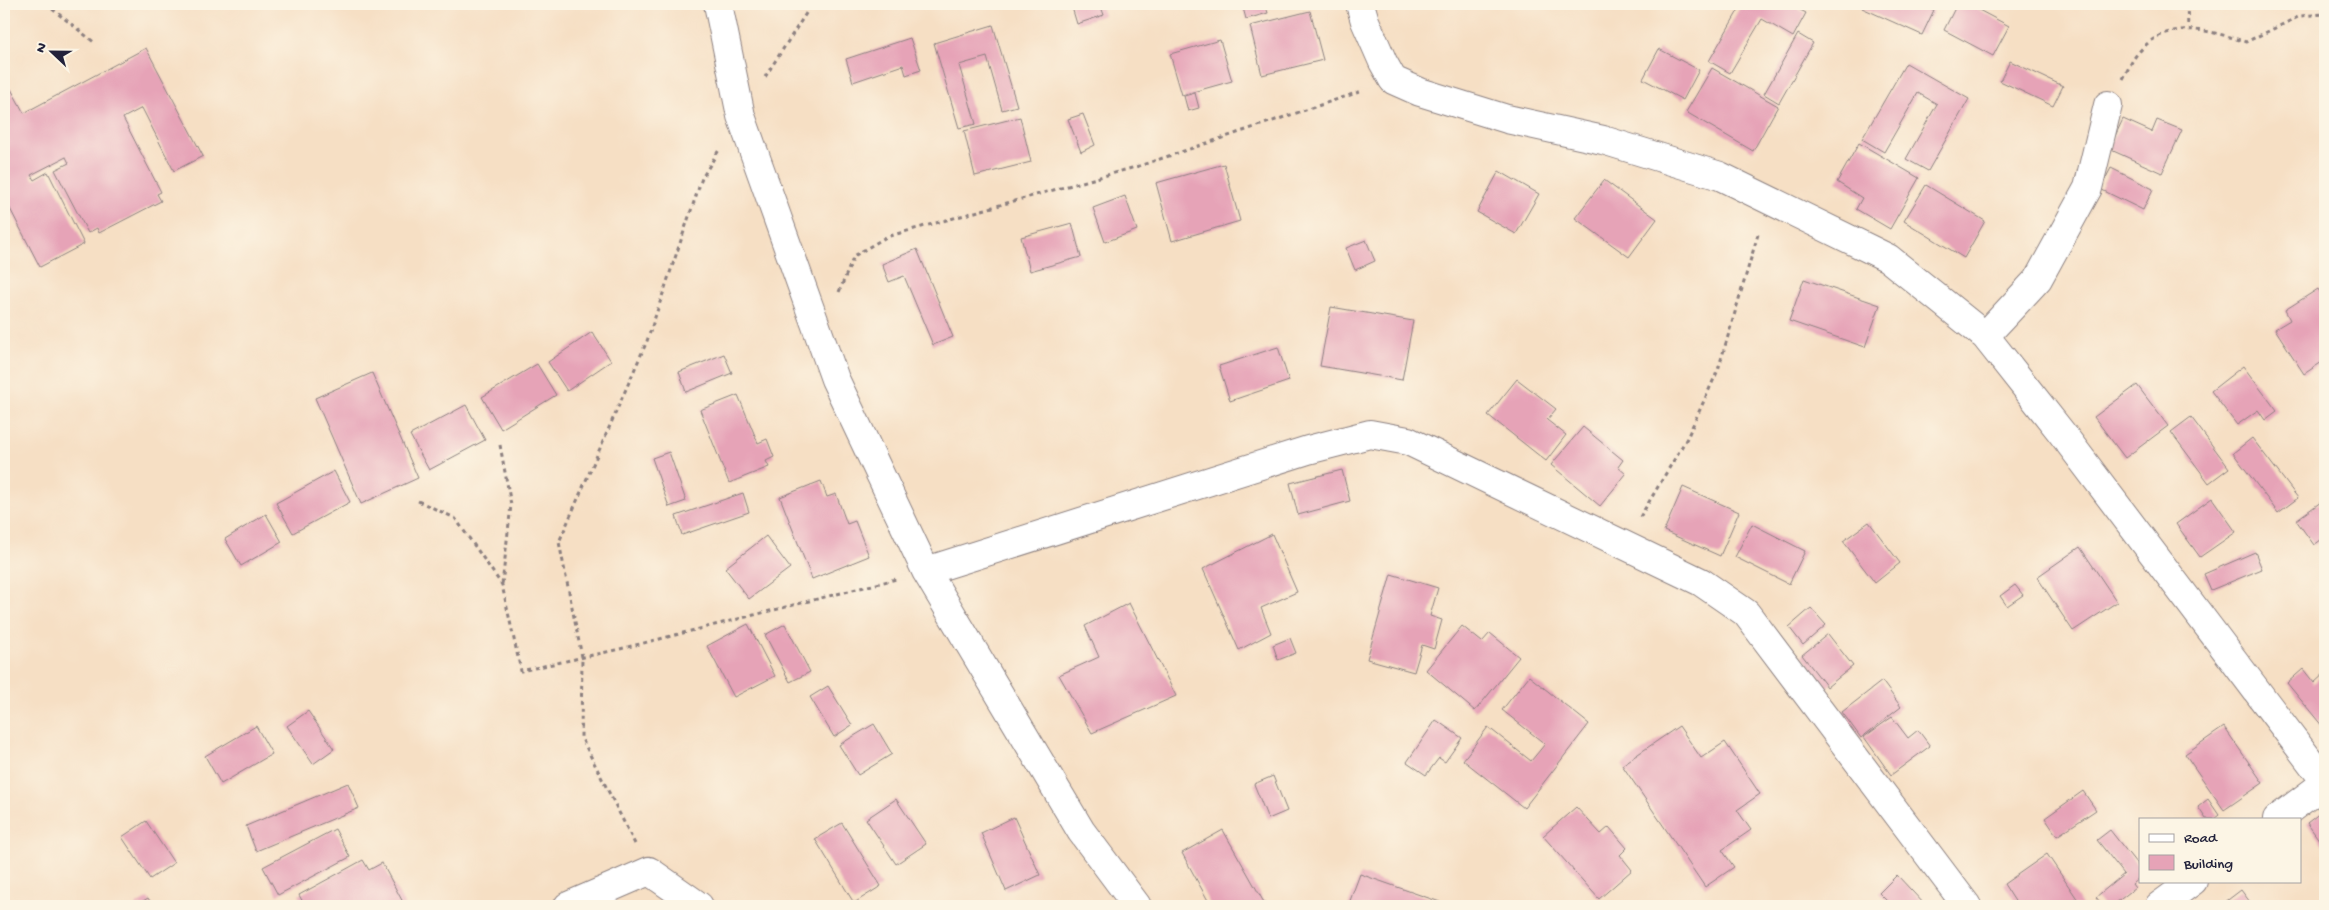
<svg xmlns="http://www.w3.org/2000/svg" width="2329" height="910" font-family="'Gochi Hand',sans-serif">
  <style>
    .building { fill: #e6a3b7 }
    .lines { fill: none; stroke-linecap: round; stroke-linejoin: round }
    .street-casing { stroke: #8c8080; stroke-width: 30 }
    .path { stroke: #8c8080; stroke-width: 3; stroke-dasharray: 4 4; stroke-linecap: butt }
    .street { stroke: #fff; stroke-width: 28 }
  </style>
  <rect width="100%" height="100%" fill="#fcf5e5"/>
  <filter id="ink" filterUnits="userSpaceOnUse"><feTurbulence type="fractalNoise" baseFrequency=".02" numOctaves="2"/><feDisplacementMap in="SourceGraphic" scale="10" xChannelSelector="R" yChannelSelector="G"/><feConvolveMatrix kernelMatrix="1 2 1 2 8 2 1 2 1" color-interpolation-filters="sRGB"/></filter>
  <filter id="wash" filterUnits="userSpaceOnUse"><feTurbulence type="fractalNoise" baseFrequency=".0096" numOctaves="4" result="noise"/><feDisplacementMap in="SourceGraphic" scale="20" xChannelSelector="R" yChannelSelector="G"/><feGaussianBlur stdDeviation="1.12" result="paint"/><feColorMatrix in="noise" values="0 0 0 0 0 0 0 0 0 0 0 0 0 0 0 0 0 1.4 0 .05"/><feComposite in="paint" operator="in"/></filter>
  <g filter="url(#wash)">
    <rect width="100%" height="100%" fill="#f6dfc4"/>
    <g id="blocks">
      <path class="building" d="M1071,4H1100L1104,15L1077,24Z
        M1242,4H1265L1268,13L1246,19Z
        M1742,4H1789L1806,13L1793,37L1762,19L1730,73L1709,61Z
        M1864,4H1920L1934,10L1922,35L1862,8Z
        M1927,4H1939L1937,8Z
        M1957,4H1981L1977,9L2009,26L1993,56L1944,30Z
        M1310,11L1323,60L1262,75L1250,26Z
        M993,25L1017,106L1002,110L987,57L959,65L976,124L959,128L934,43Z
        M1798,34L1813,43L1779,103L1764,94Z
        M910,38L921,70L906,75L903,65L853,82L846,59Z
        M1220,40L1232,81L1182,95L1170,54Z
        M146,48L203,156L174,171L142,108L123,118L161,192L157,194L161,201L99,233L97,228L88,233L55,170L69,163L66,157L31,175L34,180L48,172L84,244L40,267L4,197V93L11,89L24,113Z
        M1659,49L1699,70L1683,100L1643,79Z
        M2010,61L2063,86L2053,106L2000,81Z
        M1906,63L1969,99L1928,171L1906,159L1937,104L1918,93L1884,152L1862,139Z
        M1712,68L1778,106L1753,151L1686,112Z
        M1195,93L1199,108L1188,111L1184,96Z
        M1083,114L1095,145L1081,152L1068,119Z
        M1020,117L1031,162L975,176L964,131Z
        M2123,119L2152,132L2157,120L2182,130L2162,173L2109,149Z
        M1859,143L1919,178L1890,229L1856,209L1862,198L1837,182Z
        M1224,164L1240,221L1172,241L1156,183Z
        M2111,168L2153,189L2143,210L2100,189Z
        M1499,171L1539,194L1516,234L1477,212Z
        M1604,180L1657,219L1629,257L1575,218Z
        M1926,185L1985,221L1964,258L1904,221Z
        M1125,196L1137,230L1105,242L1093,208Z
        M1072,223L1081,257L1030,271L1021,237Z
        M1366,240L1375,261L1355,270L1346,248Z
        M917,249L953,337L933,345L904,276L889,282L882,264Z
        M1804,279L1880,305L1865,347L1789,321Z
        M2318,289L2324,298L2325,297V360L2304,374L2275,329L2290,320L2285,310Z
        M1331,307L1413,321L1402,380L1320,366Z
        M592,332L611,361L567,391L548,362Z
        M1278,347L1289,381L1230,401L1219,366Z
        M724,354L732,373L686,392L679,372Z
        M537,364L556,395L501,429L482,397Z
        M2243,366L2277,411L2265,420L2258,410L2237,425L2211,391Z
        M372,373L418,478L361,504L315,398Z
        M1517,379L1556,409L1547,420L1566,435L1546,461L1488,415Z
        M2137,385L2168,426L2125,458L2094,417Z
        M738,395L758,443L767,439L774,457L766,461L769,467L729,483L700,410Z
        M466,405L485,440L429,470L410,435Z
        M2191,417L2229,468L2209,483L2171,432Z
        M1583,427L1623,460L1618,467L1626,474L1600,506L1551,465Z
        M2252,438L2298,498L2278,513L2233,453Z
        M669,452L686,501L669,507L652,458Z
        M1342,470L1350,501L1298,515L1290,483Z
        M334,471L350,502L293,533L276,503Z
        M821,481L827,497L836,494L847,524L855,521L869,556L812,579L780,497Z
        M1683,487L1739,512L1720,556L1664,531Z
        M743,493L749,512L682,535L676,516Z
        M2212,498L2236,532L2200,557L2176,524Z
        M2325,499V537L2314,545L2296,520Z
        M266,514L282,542L241,566L225,539Z
        M1869,522L1900,563L1875,583L1843,541Z
        M1752,524L1805,551L1789,584L1735,557Z
        M1272,534L1297,592L1261,608L1271,633L1239,650L1203,569Z
        M766,536L790,568L749,599L725,568Z
        M2080,547L2117,602L2073,631L2037,577Z
        M2255,552L2262,569L2211,590L2204,574Z
        M1391,574L1438,588L1430,616L1442,620L1434,649L1422,645L1414,672L1367,659Z
        M2015,585L2023,595L2007,606L2000,596Z
        M1129,603L1176,696L1092,733L1059,675L1099,657L1085,626Z
        M1811,608L1826,625L1803,645L1789,627Z
        M748,624L775,676L734,697L707,646Z
        M785,624L810,672L790,682L765,635Z
        M1462,626L1482,642L1490,633L1519,657L1475,711L1426,670Z
        M1828,634L1853,666L1827,687L1802,655Z
        M1290,638L1296,653L1278,660L1273,645Z
        M2303,669L2314,683L2325,673V725L2323,727L2287,683Z
        M1529,676L1589,724L1524,808L1463,760L1488,727L1531,761L1545,744L1502,710Z
        M1882,681L1901,707L1861,738L1842,712Z
        M828,686L852,725L834,737L810,697Z
        M308,711L334,749L313,764L287,726Z
        M1892,717L1908,738L1918,730L1930,746L1891,775L1864,737Z
        M1436,720L1462,738L1445,762L1439,758L1426,775L1407,762Z
        M874,724L892,754L858,775L839,745Z
        M256,726L272,754L221,784L205,756Z
        M1679,726L1701,758L1725,742L1760,794L1737,810L1751,830L1722,850L1734,867L1705,887L1622,765Z
        M2224,727L2263,783L2224,810L2185,754Z
        M1273,776L1287,811L1268,819L1254,784Z
        M348,783L359,808L256,851L246,826Z
        M2083,791L2096,810L2057,836L2045,818Z
        M896,799L926,844L896,864L866,819Z
        M2208,799L2219,815L2214,819H2206L2198,807Z
        M1576,807L1601,834L1609,827L1627,848L1620,855L1632,870L1599,899L1543,836Z
        M2325,809V848L2307,823Z
        M1014,817L1040,875L1006,891L981,833Z
        M146,821L174,863L150,879L122,837Z
        M842,823L881,886L854,903L815,839Z
        M335,829L350,857L278,895L263,867Z
        M1223,830L1266,906H1211L1182,853Z
        M2110,830L2140,868V877L2132,884L2135,888L2112,906H2103L2096,897L2124,874L2097,840Z
        M2047,854L2082,906H2018L2004,884Z
        M363,860L369,870L382,863L405,906H305L299,895Z
        M1360,874L1440,902L1438,906H1348Z
        M1897,875L1926,906H1892L1879,893Z
        M2241,890L2253,906H2220Z
        M148,898L153,906H135Z"/>
    </g>
  </g>
  <g filter="url(#ink)">
    <use href="#blocks" fill-opacity="0" stroke="#8c8080" stroke-width="1"/>
    <g class="lines">
      <defs>
        <path id="street" d="M718,4L741,116L835,379L926,571L1081,831L1137,906
          M1360,4L1365,21L1383,62L1393,80L1420,92L1507,119L1603,140L1720,176L1888,258L1985,336L2061,432L2325,781
          M1985,336L2038,279L2088,188L2108,105
          M926,571L1308,450L1370,434L1408,441L1701,582L1746,613L1967,906
          M2277,819L2325,783
          M568,906L649,871L699,906
          M2159,906L2193,881"/>
      </defs>
      <use href="#street" class="street-casing"/>
      <path class="path" d="M46,4L95,43
        M2187,4L2188,28
        M765,77L812,4
        M2123,79C2128,70 2132,59 2139,52C2168,18 2209,30 2246,42L2300,16L2325,14
        M839,292L854,256L886,237L1139,166L1362,91
        M500,445L511,505L502,585
        M418,501L455,518L502,585L521,671L620,649L896,579
        M1640,517L1687,438L1718,370L1759,231
        M635,844L581,737L582,657L559,542L647,341L702,178L719,150"/>
      <use href="#street" class="street"/>
    </g>
  </g>
  <rect width="2329" height="910" fill="none" stroke="#fcf5e5" stroke-width="20"/>
  <rect x="2139" y="818" width="162" height="65" fill="#fcf5e5" stroke="#a5a1a1"/>
  <rect x="2149" y="834" width="25" height="8" fill="#ffffff" stroke="#a5a1a1"/>
  <text x="2184" y="842" font-size="15" fill="#22223b">Road</text>
  <rect x="2149" y="855" width="25" height="15" fill="#e6a3b7" stroke="#a5a1a1"/>
  <text x="2184" y="868" font-size="15" fill="#22223b">Building</text>
  <g transform="translate(52 52) rotate(292)" stroke="#fcf5e5" stroke-width="4" paint-order="stroke">
  <path d="M0-4L9 19L0 12L-9 19Z" fill="#22223b"/>
  <text y="-8" font-size="14" font-weight="bold" text-anchor="middle" fill="#22223b">N</text>
  </g>
</svg>
